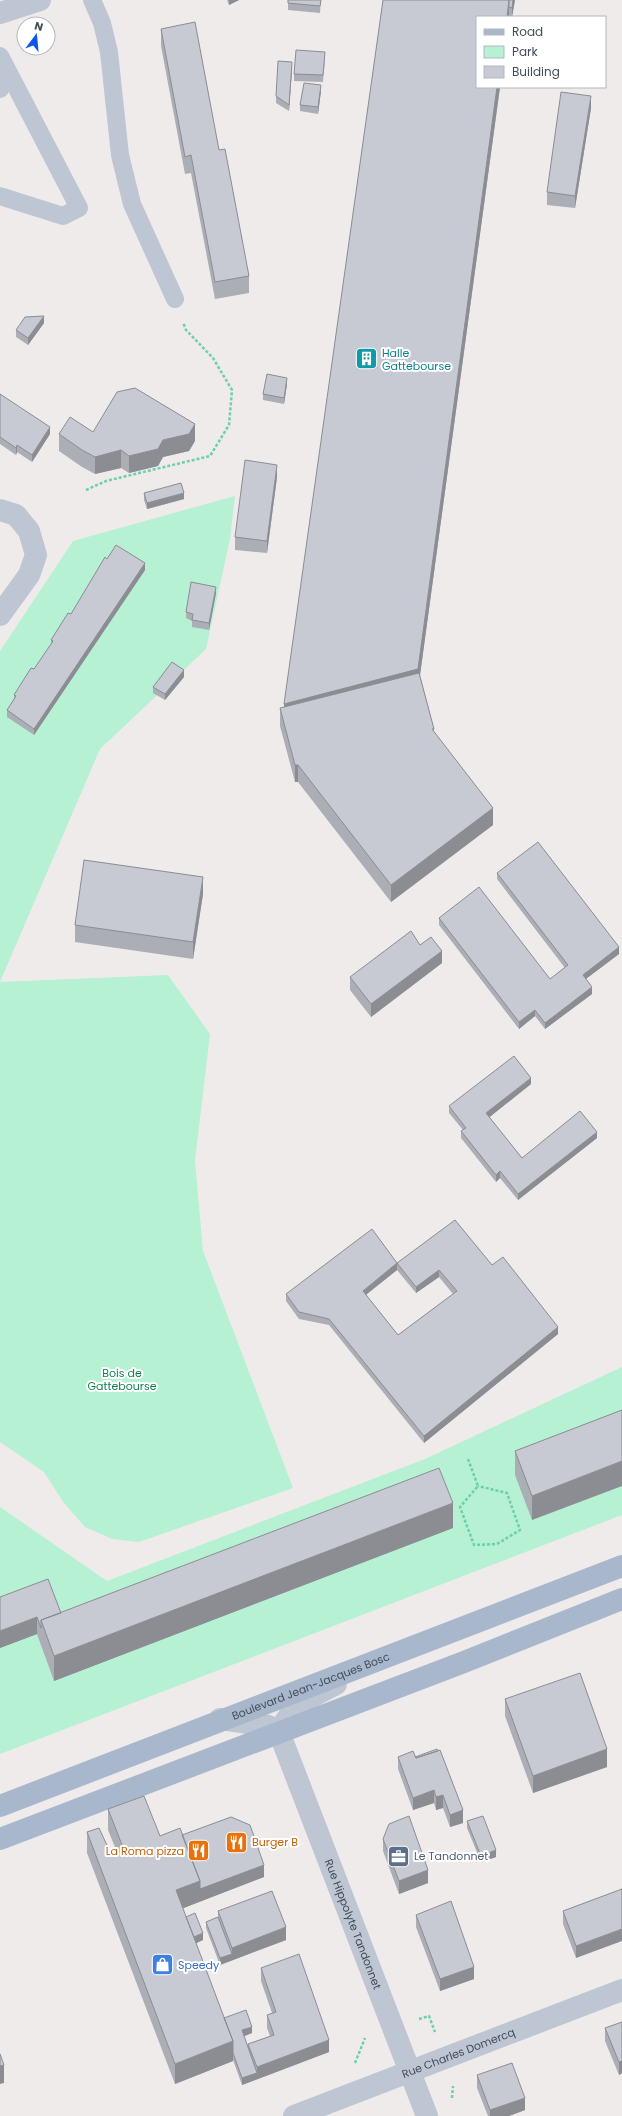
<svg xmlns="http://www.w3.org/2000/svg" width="622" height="2116" font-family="Poppins,sans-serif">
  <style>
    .green { fill: #b5f1d2 }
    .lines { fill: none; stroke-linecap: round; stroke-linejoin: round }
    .path { stroke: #6cd0a9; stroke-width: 2.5; stroke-dasharray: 3 2; stroke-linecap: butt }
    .service { stroke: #bdc6d2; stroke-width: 18 }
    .minor { stroke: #bdc6d2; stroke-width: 22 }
    .primary { stroke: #a9b7cd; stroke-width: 22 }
    .wall { fill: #abaeb5; fill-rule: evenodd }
    .shaded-wall { fill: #8b8d93 }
    .building { fill: #c7cad2; stroke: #8b8d93; fill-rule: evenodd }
    .labels { text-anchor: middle; stroke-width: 4; stroke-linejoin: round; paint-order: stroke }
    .culture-label { font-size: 11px; fill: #0d838f; stroke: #fff; text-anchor: start }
    .park-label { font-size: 11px; fill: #117e52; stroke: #fff }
    .street-label { font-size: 11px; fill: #434d5a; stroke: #fff }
    .food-label { font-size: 11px; fill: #c56008; stroke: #fff; text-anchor: start }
    .service-label { font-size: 11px; fill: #4e5e75; stroke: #fff; text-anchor: start }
    .shop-label { font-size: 11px; fill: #366cbe; stroke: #fff; text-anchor: start }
  </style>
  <rect width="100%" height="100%" fill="#efebeb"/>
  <path class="green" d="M235,496L230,539L206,649L100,749L0,982L168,975L210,1034L195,1161L203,1251L293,1488L139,1542L112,1539L85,1527L64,1503L44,1472L0,1442V651L73,541Z
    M622,1367V1515L0,1754V1507L107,1581L425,1459Z"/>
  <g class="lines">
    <path class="path" d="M86,490L106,481L210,456L229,425L232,390L213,358L186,330L183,322
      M468,1459L478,1486L460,1507L474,1545L497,1544L520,1530L507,1493L478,1486
      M419,2019L429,2016L435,2032
      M355,2063L365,2038
      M452,2098L453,2086"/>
    <path class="service" d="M92,0L102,23L109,52L120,155L132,204L175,299
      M0,56L79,208L63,216L0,196
      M0,89L4,65"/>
    <g class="minor">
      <path d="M0,13L40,0"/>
      <path d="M0,510L16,515L29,531L36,555L29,575L0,615"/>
      <path d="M220,1719L268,1726L279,1732"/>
      <path id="s1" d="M279,1732L427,2116"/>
      <path d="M279,1732C292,1705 310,1698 336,1684"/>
      <path id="s2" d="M294,2116L622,1990"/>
    </g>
    <g class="primary">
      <path id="s3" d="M0,1806L622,1566"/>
      <path d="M0,1839L464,1662L622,1599"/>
    </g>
  </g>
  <path class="wall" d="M227,0H239L229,5Z
    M288,0H321L320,13L288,10Z
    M383,0H515L512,17H477V87H500L420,675L434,729V732L493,825L391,902L298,782H295L280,726V708L284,707Z
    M161,29L219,150L249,276V293L215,299L191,173L185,174L161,46Z
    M325,59L323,82L294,81V74Z
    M292,69L289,111L276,103V96Z
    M321,91L318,114L300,111V105Z
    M591,108L575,208L547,205V192Z
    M44,323L28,345L16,337V330Z
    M287,384L284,404L263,400V394Z
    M0,394L50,434L32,462L17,452L16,455L0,444Z
    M93,432L195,441L189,451L163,457L158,466L129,473L121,468L95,474L82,467L59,451V434Z
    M277,477L267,553L235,550V537Z
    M144,493L184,499L147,509L144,500Z
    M107,559L145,570L34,735L7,717V710L14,700V695L34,669L51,645V640L71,614Z
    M216,593L209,630L192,627V621L186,618V612Z
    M184,677L165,700L153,693V687Z
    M497,873L619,954L586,979L592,994L545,1029L535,1016L519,1029L439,925V918L550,979L565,968L497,879Z
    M203,894L193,959L75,942V925Z
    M420,945L442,963L371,1017L350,990V977Z
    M531,1084L489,1117L522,1158L597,1138L518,1200L500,1178L496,1182L461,1138V1131L463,1130L449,1113V1106Z
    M397,1263L492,1265L558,1334L424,1443L329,1325L299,1319L286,1301V1294ZM397,1270L416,1293L439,1277L453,1294L398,1335L366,1295Z
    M622,1410L532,1520L515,1475V1451Z
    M453,1528L54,1681L37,1634L0,1648V1597L61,1613Z
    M505,1699L607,1767L533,1793L505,1716Z
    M398,1757H415L463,1823L450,1827L443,1808L436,1810L434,1803L413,1810L398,1769Z
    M108,1809L160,1836L182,1835L264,1877L183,1908L186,1917L203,1940L196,1943L224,2018L252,2033L244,2036L248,2050V2044L270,2036L267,2028V2015L272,2013L261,1981V1968L329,2052L242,2085L233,2060V2061L175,2084L87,1853V1832L111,1854L117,1852L108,1830Z
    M467,1821L496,1857L481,1862L467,1828Z
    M383,1839L428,1883L399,1894L383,1851Z
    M622,1889L576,1958L563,1924V1911Z
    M218,1911L286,1940L220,1965L206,1928V1922L218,1917Z
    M416,1915L474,1979L440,1991L416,1927Z
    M622,2022V2073L619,2075L605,2041V2028Z
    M477,2075L525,2110L509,2116H488L477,2088Z"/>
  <path class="shaded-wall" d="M229,0H239L229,5Z
    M509,0V17H507Z
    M513,0H515L512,17V8Z
    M292,62V69L289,111V105Z
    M321,85V91L318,114V107Z
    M497,87H500L418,690L284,722V704Z
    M591,96V108L575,208V196Z
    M44,316V323L28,345V338Z
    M287,378V384L284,404V398Z
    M195,424V441L189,451L163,457L158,466L129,473V456L163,440Z
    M50,427V434L32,462V455Z
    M17,445V452L16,455V448Z
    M121,450V468L95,474V457Z
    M277,465V477L267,553V541Z
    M184,493V499L147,509V503Z
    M145,563V570L34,735V729Z
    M216,587V593L209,630V623Z
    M184,670V677L165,700V694Z
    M295,765H298V782H295Z
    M493,808V825L391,902V885Z
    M203,877V894L193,959V942Z
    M619,947V954L583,981V975Z
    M442,951V963L371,1017V1004Z
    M592,987V994L545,1029V1023Z
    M535,1010V1016L519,1029V1022Z
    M531,1078V1084L486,1120V1113Z
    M597,1132V1138L518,1200V1194Z
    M500,1171V1178L496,1182V1175Z
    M397,1263V1270L363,1297V1291Z
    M439,1270V1277L416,1293V1287Z
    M558,1327V1334L424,1443V1436Z
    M622,1461V1486L532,1520V1496Z
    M453,1503V1528L54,1681V1656Z
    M37,1617V1634L0,1648V1631Z
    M607,1749V1767L533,1793V1776Z
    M434,1790V1803L413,1810V1798Z
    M443,1795V1808L436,1810V1797Z
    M463,1810V1823L450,1827V1815Z
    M496,1850V1857L481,1862V1856Z
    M264,1865V1877L176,1911V1890L200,1881Z
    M428,1870V1883L399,1894V1881Z
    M286,1927V1940L220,1965V1958L232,1954V1948Z
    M622,1929V1941L576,1958V1946Z
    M203,1933V1940L190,1946V1939Z
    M474,1967V1979L440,1991V1979Z
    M252,2027V2033L242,2037V2030Z
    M329,2040V2052L242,2085V2078L257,2073V2067Z
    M233,2041V2061L175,2084V2064Z
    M622,2061V2073L619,2075V2062Z
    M4,2065V2083L0,2084V2066Z
    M525,2098V2110L509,2116H490V2110Z"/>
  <path class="building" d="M288,0H321L320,6L288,3Z
    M383,0H509L507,17H477V87H497L418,669L284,704Z
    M509,0H513L512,8L509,7Z
    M195,22L219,150L225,149L249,276L215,282L191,155L185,157L161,29Z
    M296,50L325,52L323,75L294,74Z
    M278,61L292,62L289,105L276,96Z
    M304,83L321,85L318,107L300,105Z
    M561,92L591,96L575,196L547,192Z
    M44,316L28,338L16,330L25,317Z
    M267,374L287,378L284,398L263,394Z
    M135,388L195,424L189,434L163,440L158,449L129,456L121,450L95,457L82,450L59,434L70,417L93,432L117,392Z
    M0,394L50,427L32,455L17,445L16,448L0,437Z
    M245,460L277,465L267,541L235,537Z
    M181,483L184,493L147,503L144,493Z
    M116,545L145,563L34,729L7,710L16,696L14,695L31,668L34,669L53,641L51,640L68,613L71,614L105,557L107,559Z
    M191,582L216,587L209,623L192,620L193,614L186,612Z
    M172,662L184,670L165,694L153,687Z
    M419,673L434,729H432L493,808L391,885L298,765H295L280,708Z
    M538,842L619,947L583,975L592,987L545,1023L535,1010L519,1022L439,918L479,887L550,979L568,965L497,873Z
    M84,860L203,877L193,942L75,925Z
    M411,931L420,945L431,937L442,951L371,1004L350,977Z
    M514,1056L531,1078L486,1113L522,1158L580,1111L597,1132L518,1194L500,1171L496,1175L461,1131L466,1128L449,1106Z
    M455,1220L492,1265L503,1257L558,1327L424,1436L329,1319L299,1312L286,1294L372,1229L397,1263ZM397,1263L416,1287L439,1270L457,1291L398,1335L363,1291Z
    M622,1410V1461L532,1496L515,1451Z
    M439,1468L453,1503L54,1656L41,1620Z
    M48,1579L61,1613L41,1620V1628L37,1617L0,1631V1597Z
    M580,1673L607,1749L533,1776L505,1699Z
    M437,1749L438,1751L416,1758L415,1757Z
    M440,1750L463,1810L450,1815L443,1795L436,1797L434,1790L413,1798L398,1757L413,1751L416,1758Z
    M144,1796L160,1836L180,1828L200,1881L176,1890L233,2041L175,2064L87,1832L99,1828L111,1854L124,1850L108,1809Z
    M409,1816L428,1870L399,1881L383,1839L389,1824Z
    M483,1816L496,1850L481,1856L467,1821Z
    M231,1817L250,1825L264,1865L200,1889V1881L182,1835Z
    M622,1889V1929L576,1946L563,1911Z
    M272,1891L286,1927L232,1948L218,1911Z
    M451,1901L474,1967L440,1979L416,1915Z
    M195,1913L203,1933L194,1937L186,1917Z
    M218,1917L232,1954L220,1958L206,1922Z
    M299,1954L329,2040L257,2067L248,2044L274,2035L267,2015L276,2012L261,1968Z
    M246,2010L252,2027L242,2030L257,2073L242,2078L233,2053V2041L224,2018Z
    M622,2022V2061L619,2062L605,2028Z
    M0,2054L4,2065L0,2066Z
    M512,2063L525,2098L490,2110L477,2075Z"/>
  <defs>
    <symbol id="building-square" viewBox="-11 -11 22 22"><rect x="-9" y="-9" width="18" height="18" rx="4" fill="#0f9aa8" stroke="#fff"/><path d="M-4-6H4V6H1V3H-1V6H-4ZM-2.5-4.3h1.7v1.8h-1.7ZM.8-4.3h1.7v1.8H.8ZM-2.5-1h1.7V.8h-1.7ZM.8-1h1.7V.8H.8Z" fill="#fff"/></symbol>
    <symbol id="restaurant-square" viewBox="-11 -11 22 22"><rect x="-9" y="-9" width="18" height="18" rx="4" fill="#e8710a" stroke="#fff"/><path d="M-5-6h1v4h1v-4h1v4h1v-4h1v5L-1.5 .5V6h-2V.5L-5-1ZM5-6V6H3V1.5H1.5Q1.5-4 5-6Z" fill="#fff"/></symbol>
    <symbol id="office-square" viewBox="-11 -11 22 22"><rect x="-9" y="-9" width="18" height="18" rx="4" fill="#5c6f8a" stroke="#fff"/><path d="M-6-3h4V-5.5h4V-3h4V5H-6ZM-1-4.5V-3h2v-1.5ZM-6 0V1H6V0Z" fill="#fff"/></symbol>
    <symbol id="shop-square" viewBox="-11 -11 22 22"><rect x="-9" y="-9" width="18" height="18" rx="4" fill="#3f7fe0" stroke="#fff"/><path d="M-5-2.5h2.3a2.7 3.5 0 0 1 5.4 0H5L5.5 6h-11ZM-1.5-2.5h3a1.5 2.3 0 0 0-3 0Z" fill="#fff"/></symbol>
  </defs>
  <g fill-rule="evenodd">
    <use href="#building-square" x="354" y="346" width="25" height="25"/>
    <use href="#restaurant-square" x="224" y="1830" width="25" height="25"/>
    <use href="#restaurant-square" x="186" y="1838" width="25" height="25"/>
    <use href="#office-square" x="386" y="1844" width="25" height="25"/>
    <use href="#shop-square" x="150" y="1952" width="25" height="25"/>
  </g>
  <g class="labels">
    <g class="culture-label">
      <text x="382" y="357">Halle<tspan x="382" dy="13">Gattebourse</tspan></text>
    </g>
    <g class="park-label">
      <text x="122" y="1377">Bois de<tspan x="122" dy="13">Gattebourse</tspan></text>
    </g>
    <g class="street-label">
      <text dy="4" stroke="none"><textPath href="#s3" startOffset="333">Boulevard Jean-Jacques Bosc</textPath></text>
      <text dy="4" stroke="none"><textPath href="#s1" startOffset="206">Rue Hippolyte Tandonnet</textPath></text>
      <text dy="4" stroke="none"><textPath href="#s2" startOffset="176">Rue Charles Domercq</textPath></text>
    </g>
    <g class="food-label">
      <text x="252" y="1846">Burger B</text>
      <text x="184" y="1855" text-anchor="end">La Roma pizza</text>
    </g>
    <g class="service-label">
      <text x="414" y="1860">Le Tandonnet</text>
    </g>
    <g class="shop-label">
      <text x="178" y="1969">Speedy</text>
    </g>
  </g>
  <rect x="476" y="16" width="130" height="72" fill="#ffffff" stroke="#b4b8bd"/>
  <rect x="484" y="29" width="20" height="6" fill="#a9b7cd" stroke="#b4b8bd"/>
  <text x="512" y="36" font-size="12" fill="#434d5a">Road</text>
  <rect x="484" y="46" width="20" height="12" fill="#b5f1d2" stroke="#b4b8bd"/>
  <text x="512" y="56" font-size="12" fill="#434d5a">Park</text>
  <rect x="484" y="66" width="20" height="12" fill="#c7cad2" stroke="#b4b8bd"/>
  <text x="512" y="76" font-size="12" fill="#434d5a">Building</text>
  <g transform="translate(36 36) rotate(16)"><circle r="19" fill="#ffffff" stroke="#b4b8bd"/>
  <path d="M0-3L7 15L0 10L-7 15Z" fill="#0e57e6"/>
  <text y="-6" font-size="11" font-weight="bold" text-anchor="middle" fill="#434d5a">N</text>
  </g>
</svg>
